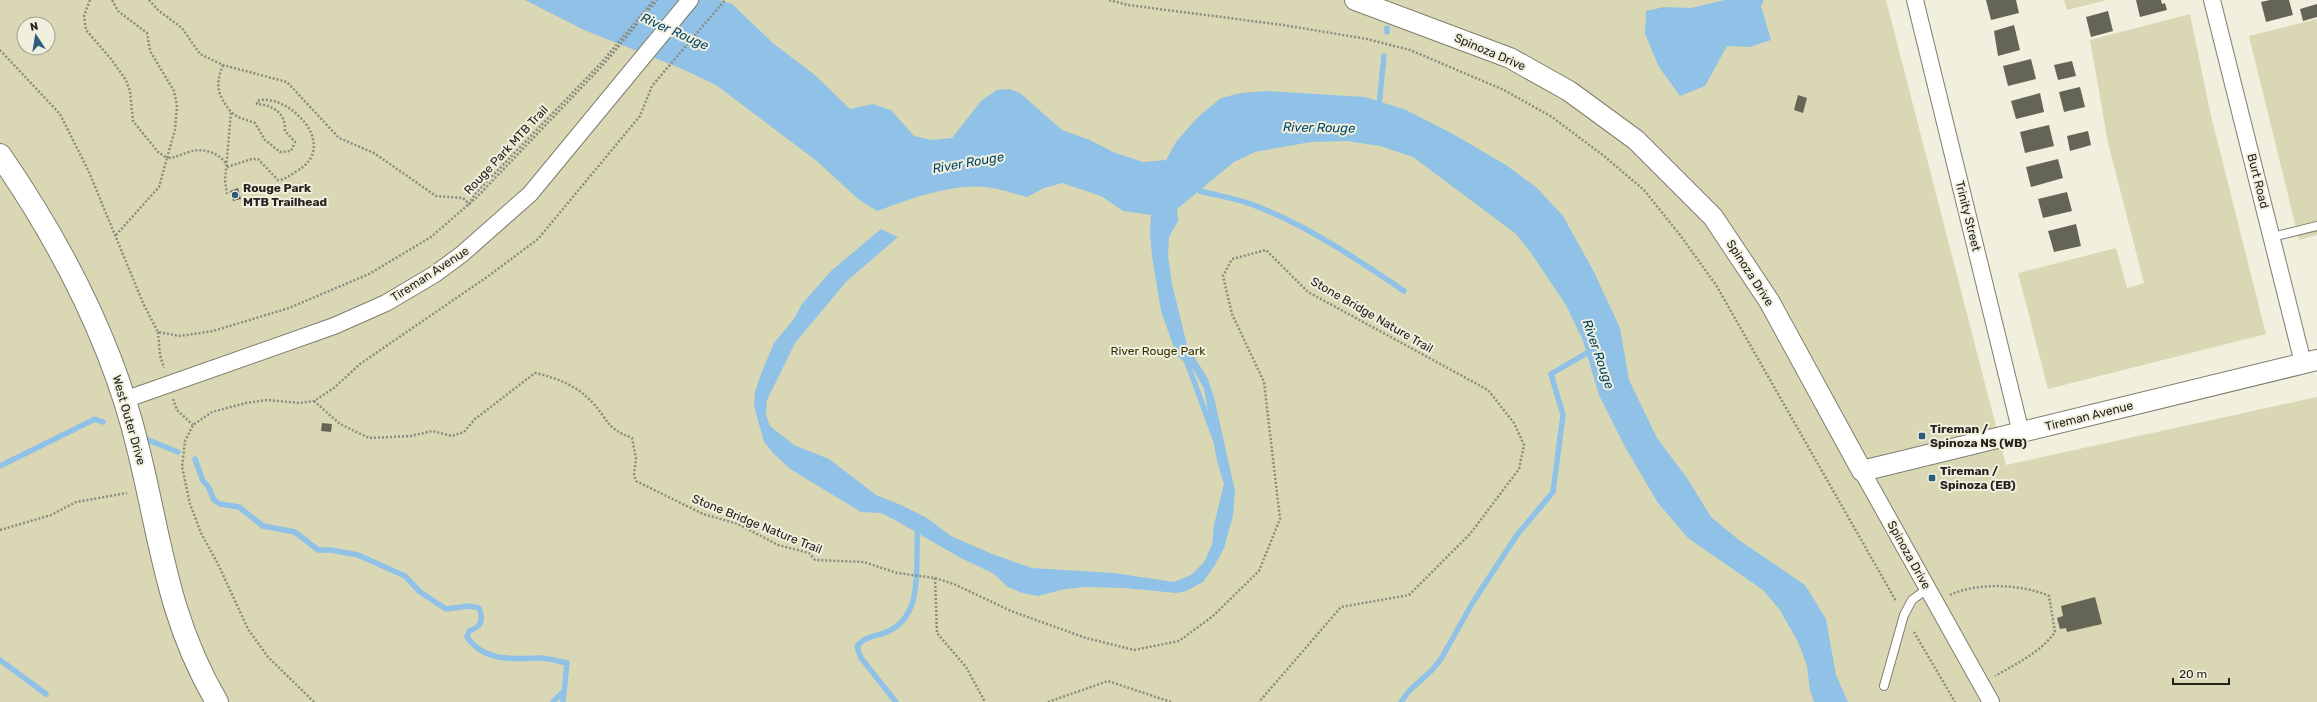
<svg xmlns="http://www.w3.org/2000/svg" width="2317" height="702" font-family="Rubik,sans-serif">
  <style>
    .green { fill: #dad8b4; fill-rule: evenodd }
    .water { fill: #8fc2e6 }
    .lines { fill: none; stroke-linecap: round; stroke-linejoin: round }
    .stream { stroke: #8fc2e6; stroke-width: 5.5 }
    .building { fill: #656556 }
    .service-casing { stroke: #7e7d6d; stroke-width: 10 }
    .minor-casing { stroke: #7e7d6d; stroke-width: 18 }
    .tertiary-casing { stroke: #7e7d6d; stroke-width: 22 }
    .secondary-casing { stroke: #7e7d6d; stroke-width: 24 }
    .path { stroke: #8c8b80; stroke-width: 2.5; stroke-dasharray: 2 2; stroke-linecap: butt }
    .service { stroke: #fff; stroke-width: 8 }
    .minor { stroke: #fff; stroke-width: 16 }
    .tertiary { stroke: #fff; stroke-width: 20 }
    .secondary { stroke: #fff; stroke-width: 22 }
    .poi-dot { fill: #2e5d7c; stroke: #f1f0df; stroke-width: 1.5 }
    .labels { text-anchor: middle; stroke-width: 4; stroke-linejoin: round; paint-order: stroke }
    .street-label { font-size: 12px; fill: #24231d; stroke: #f1f0df }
    .poi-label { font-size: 12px; font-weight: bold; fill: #24231d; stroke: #f1f0df; text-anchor: start }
    .park-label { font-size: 12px; fill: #343002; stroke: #f1f0df }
    .water-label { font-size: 13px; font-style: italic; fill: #014567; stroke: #f1f0df }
  </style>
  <rect width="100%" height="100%" fill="#f1f0df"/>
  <path class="green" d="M0,0H1886L2006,465L2317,397V702H0ZM24,24H48V48H24Z
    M2064,0H2107L2067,10Z
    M2190,14L2211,116L2266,334L2048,389L2018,273L2116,248L2127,288L2144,283L2108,143L2090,40Z
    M2317,19V235L2299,240L2249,36Z"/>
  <path class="water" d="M525,0H719L732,4L774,44L815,75L850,109L872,104L891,110L914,136L932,140L952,138L981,101L997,90L1010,89L1020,93L1062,130L1090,140L1113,152L1143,162L1166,160L1176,142L1198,117L1221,98L1241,93L1266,91L1365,97L1406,110L1453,134L1506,165L1537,188L1563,216L1594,272L1620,328L1629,380L1657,438L1687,478L1711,517L1739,540L1805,585L1826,619L1836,675L1848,702H1814L1810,691L1807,666L1798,642L1780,610L1763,590L1688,538L1658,503L1625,447L1599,395L1583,341L1566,305L1531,253L1516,234L1413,157L1380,146L1347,141L1311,142L1255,152L1234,162L1177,209L1178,221L1169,237L1168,256L1172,284L1187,345L1208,379L1214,397L1235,491L1233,516L1224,548L1215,565L1203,582L1186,591L1176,593L1124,588L1085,587L1065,589L1038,596L1022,593L1008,587L994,574L959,557L895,520L881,513L861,512L790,469L773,453L764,442L754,406L755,392L761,374L774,343L794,319L802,304L831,271L881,229L898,237L847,281L795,343L767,400L766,415L770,426L794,445L829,459L876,495L901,505L927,518L951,536L992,554L1032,568L1114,573L1174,582L1191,575L1204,562L1212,545L1214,525L1224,484L1217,461L1204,389L1193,369L1177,356L1161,311L1152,257L1150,233L1151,215L1123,211L1101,196L1062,183L1044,188L1027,197C1014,194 999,188 985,187C953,183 906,200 877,211L858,199L818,162L716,85L680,68L584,30Z
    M1725,0H1764L1761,6L1771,40L1750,47L1727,46L1705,86L1680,96L1659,67L1645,34L1646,11L1664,7L1691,8Z"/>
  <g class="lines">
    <path class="stream" d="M1387,32V28
      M1379,105L1384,56
      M1200,191C1219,196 1239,199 1256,206C1309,227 1357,259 1404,291
      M1185,357L1216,441
      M143,438L178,452
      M195,459L203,481L208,486L214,500L220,504L239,507L263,526L295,532L318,550H331L358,555L405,576L420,592L446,609L469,606L479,608C484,620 481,627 469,631L467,637C484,662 513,659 539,658C549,658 558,661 567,663L563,702
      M0,466L95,419L103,422
      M0,660L46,694
      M553,702L563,692
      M896,702L861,658L857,647C863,636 879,636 889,631C926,613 914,561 918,527
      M1401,702L1408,692L1432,670L1441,659L1473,602L1517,535L1553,492L1563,415L1551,374L1592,350"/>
  </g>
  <path class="building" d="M1986,0H2016L2019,13L1991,20Z
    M2136,0H2161L2162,4L2165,3L2167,10L2140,17Z
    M2270,0H2289L2293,15L2266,22L2261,2Z
    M2317,4V17L2303,21L2300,9Z
    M2108,11L2113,31L2091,37L2086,17Z
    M2014,25L2020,50L1998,56L1994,31Z
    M2031,59L2036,79L2008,86L2003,66Z
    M2072,61L2076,76L2058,80L2054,65Z
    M2080,87L2085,107L2064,112L2059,92Z
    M2040,93L2044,112L2016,119L2011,101Z
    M1798,95L1807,98L1803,113L1794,110Z
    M2049,125L2054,146L2025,153L2020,132Z
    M2088,131L2091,145L2070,151L2067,136Z
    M2058,159L2063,178L2031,187L2026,167Z
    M238,188L241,199L233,201L230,191Z
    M2067,192L2072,211L2043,218L2038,199Z
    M2076,224L2081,246L2054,252L2048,231Z
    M322,423L332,424L331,432L321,431Z
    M2095,597L2102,624L2067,632L2066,628L2060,629L2057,618L2063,616L2061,606Z"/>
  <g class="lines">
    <defs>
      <path id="service" d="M2272,237L2317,226
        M1884,686L1904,615L1912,600L1927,589"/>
      <path id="minor" d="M1915,0L2021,433
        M2212,0L2303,363
        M124,400L334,326L386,303L435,274L462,254L530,194L690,0
        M1862,471L1991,702"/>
      <path id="tertiary" d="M1355,0L1510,58L1569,91L1636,140L1713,217L1769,301L1862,471L2317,360"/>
      <path id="secondary" d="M0,155C62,245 114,345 139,452C161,542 168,619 217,702"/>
    </defs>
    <use href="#service" class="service-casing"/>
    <use href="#minor" class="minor-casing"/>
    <use href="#tertiary" class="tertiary-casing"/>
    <use href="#secondary" class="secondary-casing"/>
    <path class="path" d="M90,0L84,16L86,30L111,59L126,80L130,91L133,121L158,152L167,158L175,130L177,106L174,91L150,51L147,33L118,11L112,0
      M149,0L158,10L182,28L200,54L223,65L287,82L339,138L374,153L436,196L463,198L469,204L475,194L602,62L654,0
      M1109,0L1128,5L1283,25L1367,39L1410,50L1504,90L1552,117L1604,156L1644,190L1680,235L1716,285L1896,601
      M0,50L60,114L89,172L143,303L158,332L180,336L213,331L289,308L369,274L431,237L477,197L604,64L657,0
      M223,65C215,85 217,94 231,112
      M227,167L252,159H258L278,180C285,180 290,175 297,171C342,145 286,91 257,101V104C273,105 286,113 285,131L295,142L291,151L280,152L265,140L255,123L238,117L231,112L225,181L227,194
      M116,235L159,187L167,158C177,158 180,154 189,152C203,147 221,153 227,166
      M158,332L160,355L164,368
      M173,399L177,410L193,425
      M314,401L340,424L369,438L411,436L432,431L452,436L464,432L475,419L535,373C557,378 576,385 592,402C610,421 604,427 632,438L636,459L634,474L636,481L703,514L738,524L778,545L809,553L815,560L864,562L897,573L935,578L954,584L1011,611L1086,638L1134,650L1179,641L1213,616L1259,571L1280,519L1264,382L1232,314L1223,276L1232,259L1266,250L1308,292L1488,390L1514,423L1524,445L1519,469L1470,534L1409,595L1341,607L1259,702
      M0,530L51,515L76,502L127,493
      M935,578L937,633L966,667L985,702
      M1950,595C1977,582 2022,584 2049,596L2055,632C2040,653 2017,663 1995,676
      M1914,632L1955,702
      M314,702L268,657L248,629L218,564L201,533L190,504L182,467L185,441L193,425L212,412L246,403L267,400L300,403L314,401L334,388L360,364L487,277L538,239L640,116L652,86L725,0
      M1048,702L1108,681L1171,702"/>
    <use href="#service" class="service"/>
    <use href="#minor" class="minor"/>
    <use href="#tertiary" class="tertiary"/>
    <use href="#secondary" class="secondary"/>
  </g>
  <g class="poi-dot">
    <circle cx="235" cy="195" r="4"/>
    <rect x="1918" y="432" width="8" height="8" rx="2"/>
    <rect x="1928" y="474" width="8" height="8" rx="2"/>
  </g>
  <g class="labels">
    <g class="street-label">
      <text transform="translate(1490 52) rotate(23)" y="4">Spinoza Drive</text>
      <text transform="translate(506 150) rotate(-47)" y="4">Rouge Park MTB Trail</text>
      <text transform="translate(2258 181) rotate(76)" y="4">Burt Road</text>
      <text transform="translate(1968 216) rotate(76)" y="4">Trinity Street</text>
      <text transform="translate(1750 273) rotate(57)" y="4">Spinoza Drive</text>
      <text transform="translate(430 274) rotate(-33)" y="4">Tireman Avenue</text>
      <text transform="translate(1372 315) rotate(30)" y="4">Stone Bridge Nature Trail</text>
      <text transform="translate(2089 416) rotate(-14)" y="4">Tireman Avenue</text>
      <text transform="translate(129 420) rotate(74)" y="4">West Outer Drive</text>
      <text transform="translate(757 524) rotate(22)" y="4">Stone Bridge Nature Trail</text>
      <text transform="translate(1909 555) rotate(61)" y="4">Spinoza Drive</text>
    </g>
    <g class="poi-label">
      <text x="243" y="192">Rouge Park<tspan x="243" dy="14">MTB Trailhead</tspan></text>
      <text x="1930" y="433">Tireman /<tspan x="1930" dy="14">Spinoza NS (WB)</tspan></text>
      <text x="1940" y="475">Tireman /<tspan x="1940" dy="14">Spinoza (EB)</tspan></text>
    </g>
    <g class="park-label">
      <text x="1158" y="355">River Rouge Park</text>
    </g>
    <g class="water-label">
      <text transform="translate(675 31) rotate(24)" y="5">River Rouge</text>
      <text transform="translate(1319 127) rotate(1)" y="5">River Rouge</text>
      <text transform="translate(968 162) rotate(-10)" y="5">River Rouge</text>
      <text transform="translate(1599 354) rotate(71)" y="5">River Rouge</text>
    </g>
  </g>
  <g transform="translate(36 36) rotate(348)"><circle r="19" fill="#f1f0df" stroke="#9f9e91"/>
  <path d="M0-3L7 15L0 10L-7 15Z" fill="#2e5d7c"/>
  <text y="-6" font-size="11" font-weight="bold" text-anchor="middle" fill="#24231d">N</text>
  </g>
  <path d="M2173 678v6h56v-6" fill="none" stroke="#24231d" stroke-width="2"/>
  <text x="2179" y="678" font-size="12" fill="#24231d" stroke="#f1f0df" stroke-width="3" paint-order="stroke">20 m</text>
</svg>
